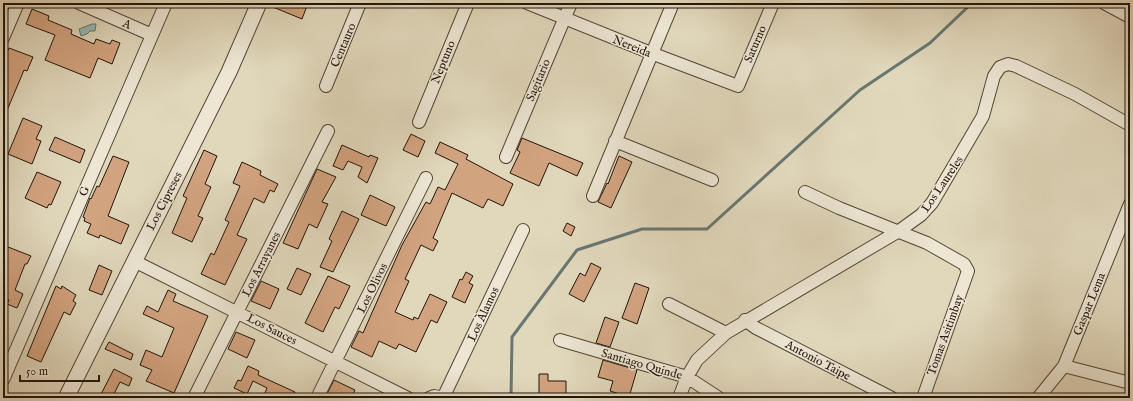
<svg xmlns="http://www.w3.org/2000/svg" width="1133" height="401" font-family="'IM FELL English',serif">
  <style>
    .water { fill: #95b9b6; stroke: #677772 }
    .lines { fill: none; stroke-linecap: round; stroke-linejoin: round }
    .stream { stroke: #677772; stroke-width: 3 }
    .building { fill: #d2a37f; stroke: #23140b }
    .minor-casing { stroke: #524537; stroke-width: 14 }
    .tertiary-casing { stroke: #524537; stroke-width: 17 }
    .minor { stroke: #ece6d3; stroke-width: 12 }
    .tertiary { stroke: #ece6d3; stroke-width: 15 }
    .labels { text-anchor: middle; stroke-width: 3; stroke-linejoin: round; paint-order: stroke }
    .street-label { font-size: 12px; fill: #23140b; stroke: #ece6d3 }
  </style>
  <rect width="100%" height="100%" fill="#e1d8bc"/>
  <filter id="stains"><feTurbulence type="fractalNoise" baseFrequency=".005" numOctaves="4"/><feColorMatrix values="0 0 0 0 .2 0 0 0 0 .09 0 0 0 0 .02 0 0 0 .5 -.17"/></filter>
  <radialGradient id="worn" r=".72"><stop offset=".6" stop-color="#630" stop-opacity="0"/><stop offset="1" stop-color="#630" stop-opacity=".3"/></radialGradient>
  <path class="water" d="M92,24H96L95,31H90L87,34L81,36L79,29Z"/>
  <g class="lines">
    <path class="stream" d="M511,398L512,337L577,250L642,229H707L860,90L930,43L972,3"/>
  </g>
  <path class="building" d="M268,3H308L302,19L268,5Z
    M32,9L49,16L48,20L72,30L71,34L94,44L96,39L110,44L112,40L120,43L112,64L98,58L90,78L45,60L55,35L26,24Z
    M9,48L33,57L27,71L24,70L3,120V61Z
    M23,118L42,126L36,139L41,141L32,164L8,154Z
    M411,134L425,141L418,157L403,150Z
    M55,137L85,150L80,163L49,150Z
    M522,138L583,163L577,176L549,163L539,186L510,173L520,152L517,150Z
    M440,142L468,155L466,159L513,184L503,206L488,199L483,208L452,193L433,238L438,241L433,251L421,245L405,279L409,281L395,312L413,320L414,317L418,319L430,294L447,302L437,323L431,320L416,352L399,344L396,349L379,341L372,357L351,347L359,331L363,333L402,245L426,202L430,204L438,187L445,190L458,164L435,153Z
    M342,145L369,157L370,155L378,158L367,183L358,177L362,167L348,161L343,170L333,166Z
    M204,150L217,156L205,184L211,187L198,216L203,218L192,242L172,233L187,198L183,196Z
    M113,156L129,162L108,216L129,225L121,244L100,235L99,238L87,233L91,224L84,221L85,218L83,217L90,198L91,199L97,186L99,187Z
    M619,156L632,162L611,208L598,202L607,183L608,184Z
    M242,162L261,171L260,175L278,184L274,192L270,190L264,203L254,198L237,235L247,239L225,285L201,274L211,253L214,255L229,222L225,220L240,186L233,183Z
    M317,169L336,177L322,202L328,204L317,228L309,224L298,249L283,243Z
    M37,172L61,182L51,205L49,204L47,208L25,198Z
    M370,195L395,207L386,226L361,215Z
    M342,211L359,219L333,272L320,267L332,241L329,239Z
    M567,223L575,227L571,236L563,231Z
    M3,245L31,256L27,264H25L15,290L23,294L17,308L7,304L9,300L3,297Z
    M591,263L601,268L584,302L569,294L580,273L585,276Z
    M99,265L112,271L102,295L89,290Z
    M297,268L311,274L301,295L287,289Z
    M466,272L473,276L469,283L473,285L465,303L452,297L460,279L462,280Z
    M328,276L350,286L339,309L335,307L323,332L305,323Z
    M261,281L279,289L270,309L251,301Z
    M635,283L649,288L637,324L622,318Z
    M56,286L61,289L62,286L76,295L73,301L76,303L70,315L64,312L41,362L27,356Z
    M168,290L176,294L173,301L208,316L174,393L146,381L152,370L140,365L146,350L162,357L174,328L143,314L147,306L158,312Z
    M605,317L619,322L610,347L596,343Z
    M236,332L255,340L247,358L228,349Z
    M109,342L133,354L131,360L105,349Z
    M603,360L637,370L629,397L610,391L613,381L598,377Z
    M248,366L259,371L258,375L295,392L292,398H263L267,388L253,381L247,394L234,388L238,380L241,381Z
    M114,369L132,378L129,386L120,382L112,398H99Z
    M539,374H548V381H566V398H539Z
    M334,380L355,390L351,398H325Z"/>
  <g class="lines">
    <defs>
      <path id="minor" d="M79,3L152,35
        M527,3L651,53L738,86L773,3
        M1104,3L1130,17
        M3,38L18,3
        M326,86L360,3
        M419,122L468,3
        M615,141L712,180
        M506,157L571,3
        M805,192L839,208L927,243L964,264L968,271L923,398
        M593,196L673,3
        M134,261L408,398
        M669,304L726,333
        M745,320L756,328L892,398
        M560,340L687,377L719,398
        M1064,366L1130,383
        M3,380L166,3
        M194,398L328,131
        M317,398L426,178
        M429,398L434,396L444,398
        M443,398L523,230
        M679,398L687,377L697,360L726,333L899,231L921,215L932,203L983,116L994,76L1000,67L1008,64L1016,66L1075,94L1130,125
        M1038,398L1064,366L1130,204"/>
      <path id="tertiary" d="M66,398L229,72L259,3"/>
    </defs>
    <use href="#minor" class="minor-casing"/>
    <use href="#tertiary" class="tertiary-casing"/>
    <use href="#minor" class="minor"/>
    <use href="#tertiary" class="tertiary"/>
  </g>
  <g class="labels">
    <g class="street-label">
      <text transform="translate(127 24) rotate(24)" y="4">A</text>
      <text transform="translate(755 44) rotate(-67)" y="4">Saturno</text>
      <text transform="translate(343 45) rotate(-67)" y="4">Centauro</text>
      <text transform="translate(632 46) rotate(22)" y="4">Nereida</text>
      <text transform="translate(443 62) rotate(-68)" y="4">Neptuno</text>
      <text transform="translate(538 80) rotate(-67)" y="4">Sagitario</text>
      <text transform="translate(942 184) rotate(-56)" y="4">Los Laureles</text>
      <text transform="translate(84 191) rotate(-67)" y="4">G</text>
      <text transform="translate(164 201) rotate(-63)" y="4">Los Cipreses</text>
      <text transform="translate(261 264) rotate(-63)" y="4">Los Arrayanes</text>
      <text transform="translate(372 288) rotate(-64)" y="4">Los Olivos</text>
      <text transform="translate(1089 304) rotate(-68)" y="4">Gaspar Lema</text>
      <text transform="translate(483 314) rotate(-65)" y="4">Los Àlamos</text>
      <text transform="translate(272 329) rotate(27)" y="4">Los Sauces</text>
      <text transform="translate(945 335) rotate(-70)" y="4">Tomas Asitimbay</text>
      <text transform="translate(818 360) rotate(28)" y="4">Antonio Taipe</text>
      <text transform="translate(642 364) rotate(16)" y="4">Santiago Quinde</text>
    </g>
  </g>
  <rect width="1133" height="401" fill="none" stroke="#e1d8bc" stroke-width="16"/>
  <rect x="4" y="4" width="1125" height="393" fill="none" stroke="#23140b" stroke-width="2"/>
  <rect x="8" y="8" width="1117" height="385" fill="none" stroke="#23140b"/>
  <path d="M20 375v6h79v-6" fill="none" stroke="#23140b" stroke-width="2"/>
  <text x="26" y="375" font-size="12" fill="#23140b" stroke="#ece6d3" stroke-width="3" paint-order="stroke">50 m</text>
  <rect width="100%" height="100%" filter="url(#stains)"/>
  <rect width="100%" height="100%" fill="url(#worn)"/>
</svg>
